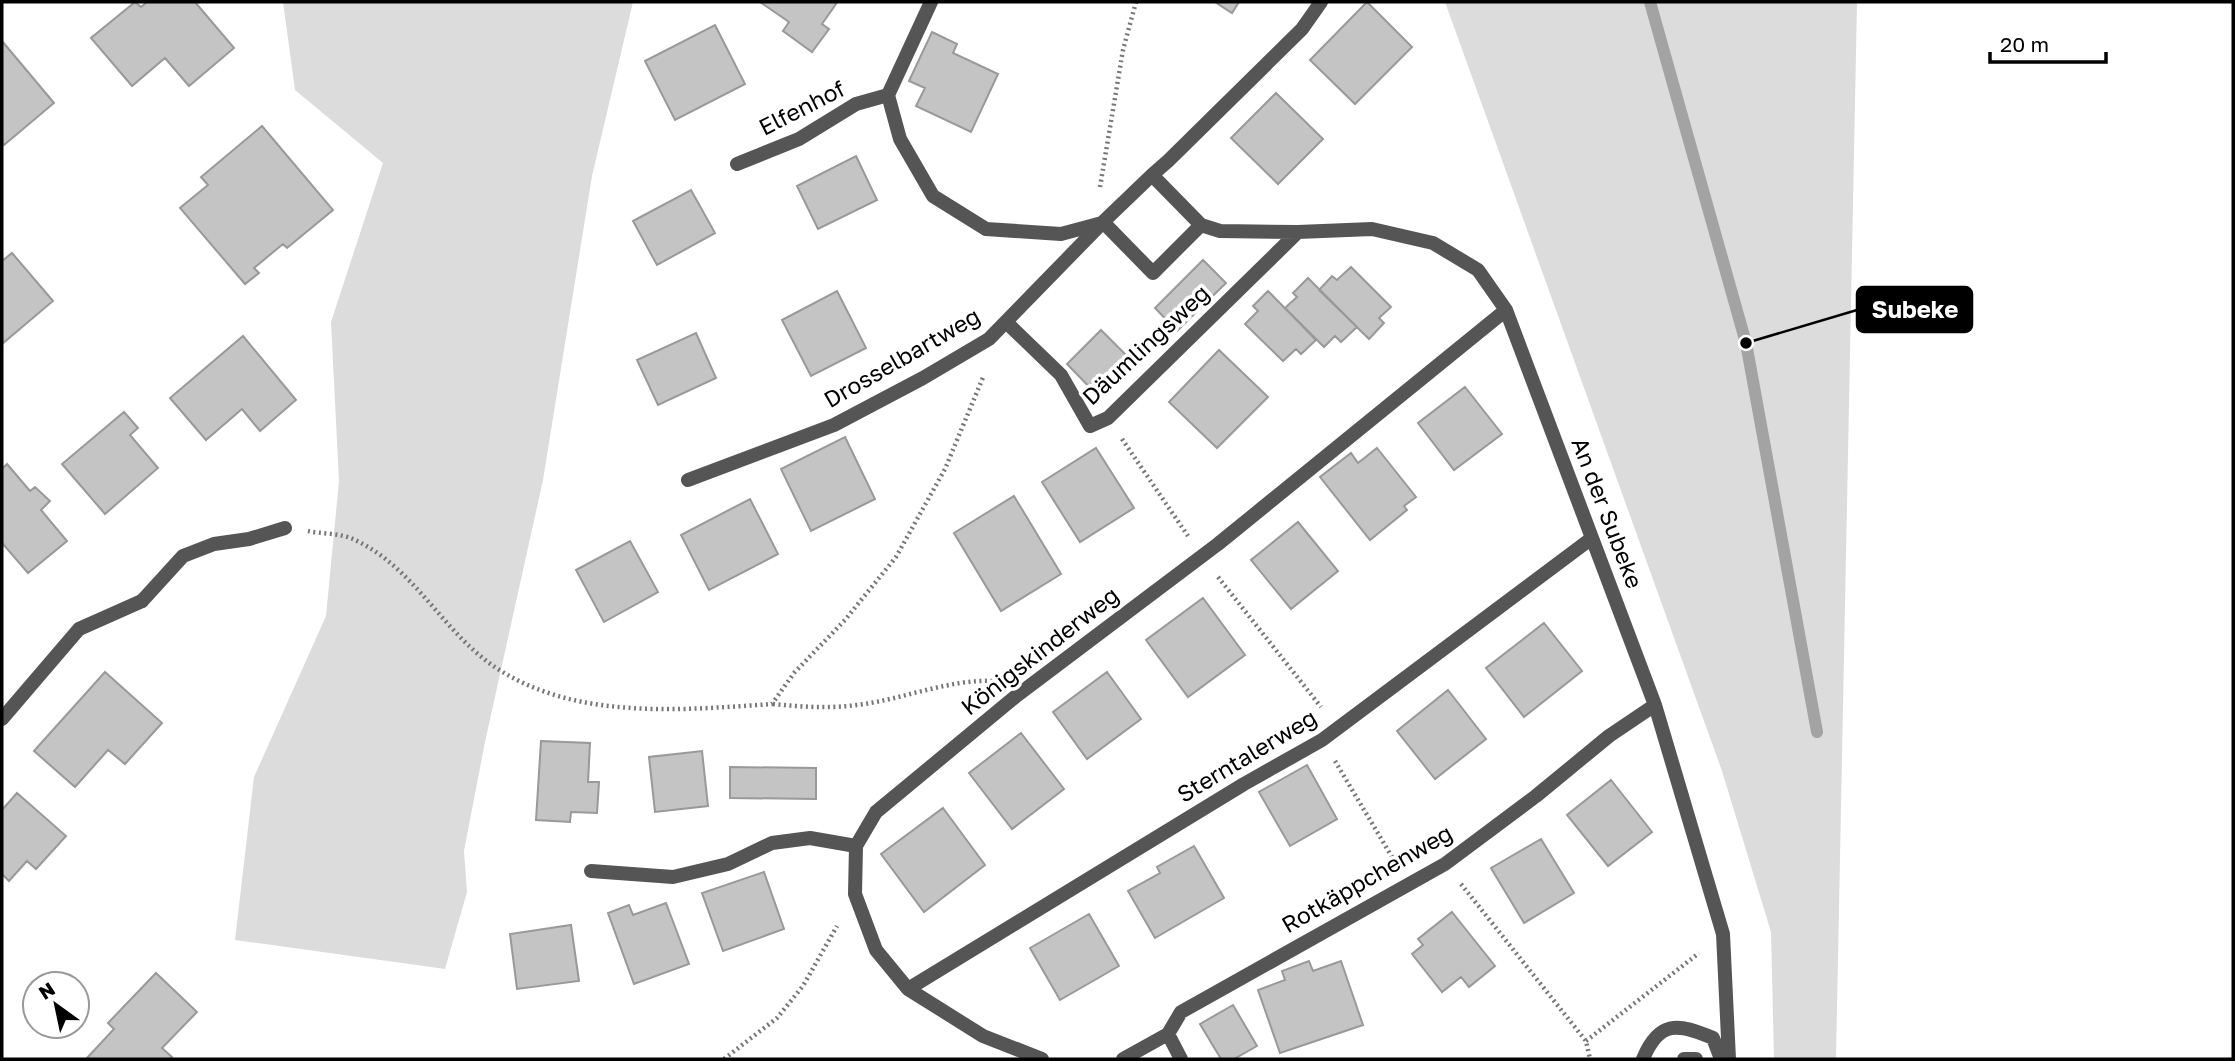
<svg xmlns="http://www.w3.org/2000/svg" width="2235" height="1061" font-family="'Golos Text',sans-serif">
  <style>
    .green { fill: #dcdcdc }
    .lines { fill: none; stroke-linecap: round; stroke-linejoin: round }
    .stream { stroke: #a3a3a3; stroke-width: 12 }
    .building { fill: #c4c4c4; stroke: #999; stroke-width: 2 }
    .path { stroke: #777; stroke-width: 4.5; stroke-dasharray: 2 3.5; stroke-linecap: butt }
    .lane { stroke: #555; stroke-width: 14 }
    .street { stroke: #555; stroke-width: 14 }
    .labels { text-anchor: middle; stroke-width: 7; stroke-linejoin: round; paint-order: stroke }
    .street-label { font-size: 23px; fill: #000; stroke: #fff }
    .leader { fill: none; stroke: #000; stroke-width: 2.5 }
    .callout-dot { fill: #000; stroke: #fff; stroke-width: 2.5 }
    .callout { fill: #000; stroke: #000; stroke-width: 2.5 }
    .callout-label { font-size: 24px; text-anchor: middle; font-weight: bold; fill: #fff }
  </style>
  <rect width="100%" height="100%" fill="#fff"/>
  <path class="green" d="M283,2H633L592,176L543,480L485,742L464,851L467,892L445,969L235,940L254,777L326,616L339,481L331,322L383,163L295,90Z
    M1445,2H1857L1836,1059H1774L1771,932L1722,771Z"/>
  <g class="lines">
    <path class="stream" d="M1650,2L1746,343L1817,732"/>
  </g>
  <path class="building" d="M135,2L141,7L147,2H195L234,48L189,86L165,58L132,86L91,38Z
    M760,2H833L836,4L822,24L829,29L812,52L783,31L789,22Z
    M1215,2H1239L1232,13Z
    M1367,2L1412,47L1355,104L1310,60Z
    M715,25L745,84L675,120L645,61Z
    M932,32L957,44L953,53L998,74L971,132L916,106L925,88L909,81Z
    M2,41L54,103L4,145L2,142Z
    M1276,93L1323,139L1278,184L1231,138Z
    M262,126L333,210L287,248L283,244L254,268L259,273L245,284L180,208L208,185L201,177Z
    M856,156L877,200L818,229L797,186Z
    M691,190L715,233L657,265L633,221Z
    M12,253L53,301L2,344V261Z
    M1203,260L1226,283L1177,331L1155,308Z
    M1351,267L1391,307L1379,318L1384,323L1369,339L1319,290L1332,276L1337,280Z
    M1308,278L1357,327L1341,342L1335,336L1324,347L1285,308L1297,297L1293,293Z
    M837,291L866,348L811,376L782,320Z
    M1268,291L1316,340L1301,354L1296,349L1283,361L1245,324L1258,311L1253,306Z
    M1101,330L1134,363L1099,397L1067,364Z
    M696,333L716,378L658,405L637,360Z
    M243,336L296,400L260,431L242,409L206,440L170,398Z
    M1219,350L1268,397L1217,448L1169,402Z
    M1465,387L1502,434L1454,470L1418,423Z
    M124,412L138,428L130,435L158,468L105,514L62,464Z
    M845,437L875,499L811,531L781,469Z
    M1096,448L1134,508L1080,542L1042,482Z
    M1377,448L1416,497L1404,506L1407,510L1370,540L1320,477L1351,453L1358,463Z
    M7,464L30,491L35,487L50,501L41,510L67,541L28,573L2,543V469Z
    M1014,496L1061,574L1001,611L954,533Z
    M750,499L778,554L709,590L681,535Z
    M1298,522L1338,571L1291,609L1251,560Z
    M630,541L658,592L604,622L576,570Z
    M1203,598L1245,655L1188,697L1146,640Z
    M1544,623L1582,671L1524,717L1486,668Z
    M105,672L162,723L125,764L108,750L75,787L34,751Z
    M1107,672L1141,719L1087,759L1053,712Z
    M1448,690L1486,739L1435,779L1397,731Z
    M1021,733L1064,789L1012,829L969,773Z
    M541,741L590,743L588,782H599L597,813L571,812L570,822L536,820Z
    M702,751L708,806L655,812L649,757Z
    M1307,765L1337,819L1290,846L1259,792Z
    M730,767L816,768V799L730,798Z
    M1611,780L1652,832L1608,866L1567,815Z
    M17,793L66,836L36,869L27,861L9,881L2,874V810Z
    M943,808L985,865L924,912L881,854Z
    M1541,839L1574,893L1524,923L1491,868Z
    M1194,846L1224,898L1155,938L1128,891L1160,873L1157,867Z
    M764,872L784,929L723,951L702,893Z
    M666,903L689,964L634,984L608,913L629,905L633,915Z
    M1452,912L1495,966L1469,987L1461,977L1442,992L1412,954L1423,945L1418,939Z
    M1089,914L1119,966L1060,1000L1030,948Z
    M571,925L579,981L517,989L510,934Z
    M1309,961L1313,971L1341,961L1363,1025L1280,1053L1258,990L1285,980L1282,971Z
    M156,973L197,1012L162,1048L172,1057L170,1059H86L114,1029L108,1023Z
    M1233,1005L1257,1046L1234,1059H1221L1200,1024Z"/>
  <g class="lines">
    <path class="path" d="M1100,187L1123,50L1136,2
      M1122,439L1188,536
      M308,531C322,534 342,533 355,540C417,569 444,636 501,671C580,720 683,710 772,704L794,673L845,620L896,557L945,469L984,375
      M1218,577L1321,707
      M773,704C803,707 833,709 864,704C905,698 952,679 992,681
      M1335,761L1395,862
      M1461,884L1586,1041L1590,1059
      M1586,1041L1699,953
      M724,1059L777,1018L803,986L837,926"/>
    <path class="lane" d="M142,601L183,556L214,544L249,539L285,528"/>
    <path class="street" d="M931,2L888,95L900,139L933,196L986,229L1061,234L1102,223
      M737,164L799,139L856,104L888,95
      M1152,175L1168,161L1302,29L1321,2
      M1201,225L1153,273L1103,222L1152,175L1201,225L1220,231L1298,232L1372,229L1433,243L1478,270L1506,310L1655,705L1723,934L1729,1059
      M1006,322L1061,375L1090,426L1108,418L1298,232
      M688,480L834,425L923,378L989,339L1103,222
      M2,719L79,629L142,601
      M591,871L673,877L728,864L772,843L810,838L856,846
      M908,989L1244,784L1322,740L1592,538
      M1168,1034L1181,1012L1445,864L1536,796L1609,736L1655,705
      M1042,1059L983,1036L908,989L876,950L855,894L856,846L876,812L1015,697L1218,544L1506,310
      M1123,1059L1168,1034L1181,1059
      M1643,1059C1659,1020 1678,1023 1713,1038L1721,1059
      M1684,1059H1696"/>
  </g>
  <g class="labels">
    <g class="street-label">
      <text transform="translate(802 108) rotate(-27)" y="8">Elfenhof</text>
      <text transform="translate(1146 345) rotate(-43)" y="8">Däumlingsweg</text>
      <text transform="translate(902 358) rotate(-30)" y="8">Drosselbartweg</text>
      <text transform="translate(1607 513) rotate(69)" y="8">An der Subeke</text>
      <text transform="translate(1040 651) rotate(-38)" y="8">Königskinderweg</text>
      <text transform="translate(1247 756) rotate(-31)" y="8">Sterntalerweg</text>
      <text transform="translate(1367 879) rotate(-30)" y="8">Rotkäppchenweg</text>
    </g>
  </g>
  <path class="leader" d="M1746 343L1857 310"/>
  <circle class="callout-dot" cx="1746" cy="343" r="7"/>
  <rect class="callout" x="1857" y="287" width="115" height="45" rx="7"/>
  <g class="callout-label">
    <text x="1915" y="318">Subeke</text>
  </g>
  <rect width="2235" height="1061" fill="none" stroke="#000000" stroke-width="7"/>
  <g transform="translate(56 1005) rotate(327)"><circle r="33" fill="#ffffff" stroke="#999999" stroke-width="2"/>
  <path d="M0-5L12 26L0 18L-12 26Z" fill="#000000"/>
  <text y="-10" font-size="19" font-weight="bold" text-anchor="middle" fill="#000000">N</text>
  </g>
  <path d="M1990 52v10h116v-10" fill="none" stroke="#000000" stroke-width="3.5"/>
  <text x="2000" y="52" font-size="21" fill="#000000" stroke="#ffffff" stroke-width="5" paint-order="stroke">20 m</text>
</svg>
